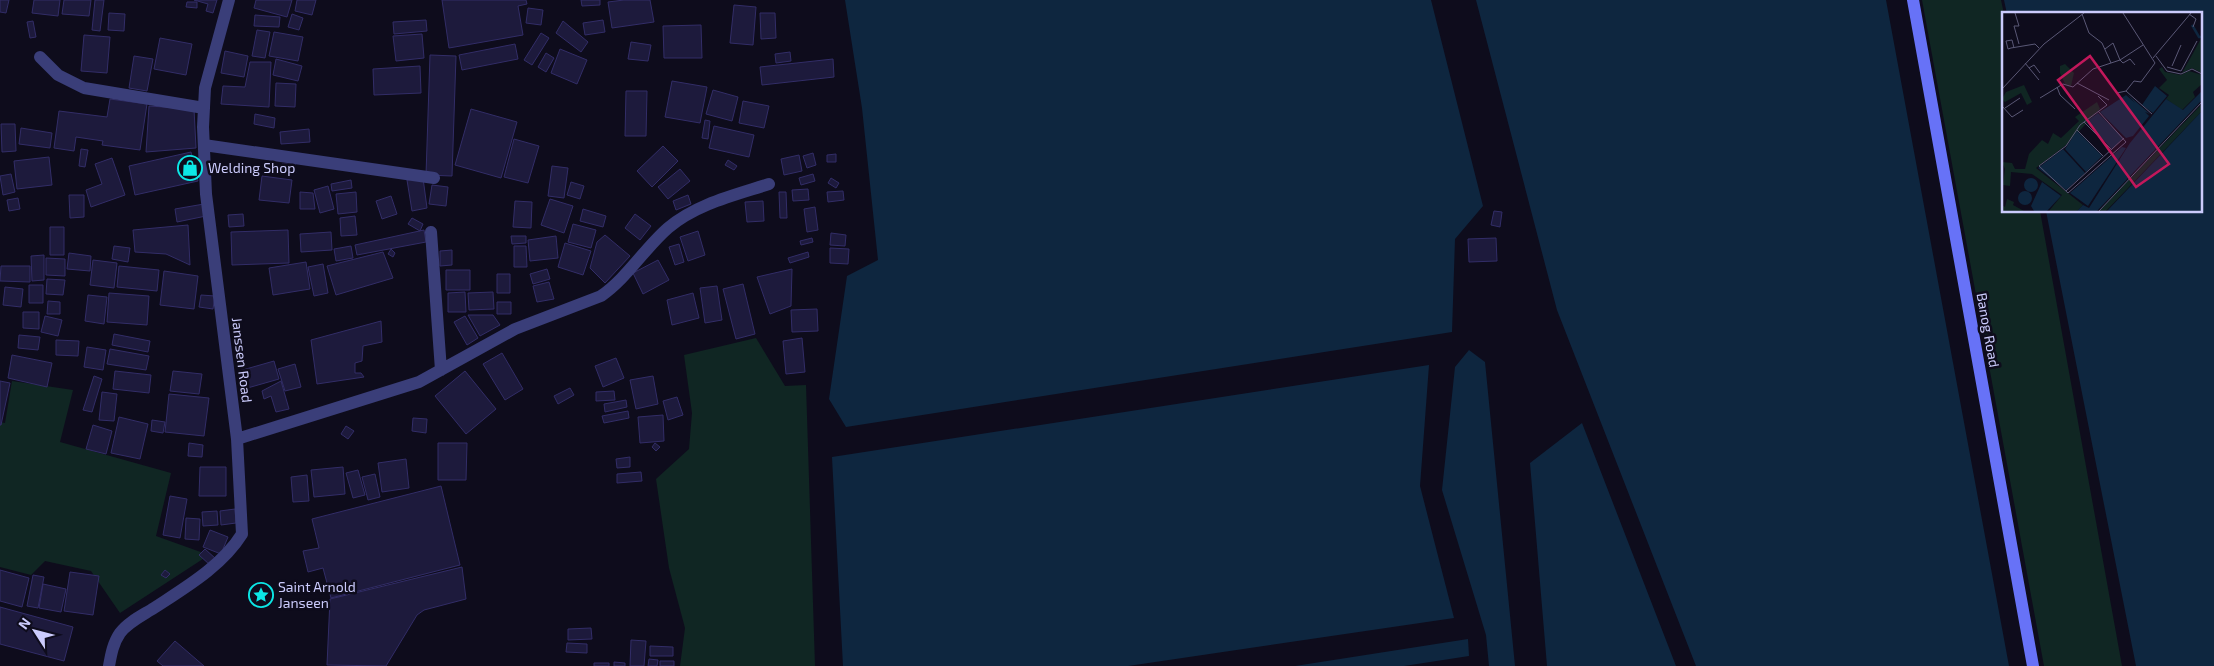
<svg xmlns="http://www.w3.org/2000/svg" width="2214" height="666" font-family="'Exo 2',sans-serif">
  <style>
    .green { fill: #102623 }
    .water { fill: #0e263f }
    .building { fill: #1d1a3c; stroke: #322d67 }
    .lines { fill: none; stroke-linecap: round; stroke-linejoin: round }
    .street { stroke: #3a3e79; stroke-width: 12 }
    .secondary { stroke: #6772f7; stroke-width: 12 }
    .labels { text-anchor: middle; stroke-width: 5; stroke-linejoin: round; paint-order: stroke }
    .poi-label { font-size: 14px; fill: #cbcbfc; stroke: #0e0c1c; text-anchor: start }
    .street-label { font-size: 14px; fill: #cbcbfc; stroke: #0e0c1c }
    .inset-river { fill: none; stroke: #0e263f; stroke-width: 2.5 }
    .inset-road { fill: none; stroke: #5a5876; stroke-width: 1 }
    .view { fill: #c2185b; fill-opacity: 0.15; stroke: #c2185b; stroke-width: 2.5 }
    .inset-edge { fill: none; stroke: #cbcbfc; stroke-width: 2.5 }
  </style>
  <rect width="100%" height="100%" fill="#0e0c1c"/>
  <path class="green" d="M1922,0H2001L2004,14L2003,211H2040L2122,666H2044Z
    M756,338L785,386L806,385L815,666H680L685,628L669,568L656,479L689,449L692,413L684,355Z
    M12,381L73,390L60,442L171,473L156,536L209,555L120,613L91,571L45,561L31,575L0,567V422L5,423Z"/>
  <path class="water" d="M845,0H1431L1483,206L1455,239L1452,332L846,427L829,399L847,276L878,260L862,108Z
    M1476,0H1886L2009,666H1696L1557,310Z
    M2004,0H2214V666H2136L2046,211H2200V14H2007Z
    M1469,350L1485,362L1515,666H1489L1486,635L1442,490L1455,367Z
    M1429,365L1420,486L1454,618L1128,666H843L832,457Z
    M1582,423L1676,666H1547L1530,463Z
    M1468,639L1469,656L1404,666H1295Z"/>
  <path class="building" d="M0,0H9L6,13L0,12Z
    M34,0H60L58,16L32,13Z
    M64,0H91L89,16L62,14Z
    M95,0H104L100,31L92,30Z
    M194,0H217L213,13L206,11L208,4Z
    M256,0H292L287,17L254,8Z
    M297,0H316L312,15L295,11Z
    M442,0H526L527,4L518,6L523,35L449,48Z
    M581,0H600V5L582,6Z
    M624,0H650L654,22L612,28L608,2Z
    M187,2H197V8L186,7Z
    M734,5L756,7L753,45L730,43Z
    M528,8L543,10L541,25L526,23Z
    M109,13L125,14L124,31L108,30Z
    M760,13H775L776,38L761,39Z
    M292,14L303,18L299,30L288,27Z
    M255,15L280,17L279,27L254,26Z
    M426,20L427,31L394,34L393,22Z
    M603,20L605,32L585,35L583,23Z
    M33,21L36,37L30,38L27,22Z
    M563,21L588,42L581,52L556,33Z
    M701,25L702,58H664L663,26Z
    M257,30L270,32L265,58L252,56Z
    M274,32L303,37L298,61L269,56Z
    M541,33L549,38L532,65L524,60Z
    M422,34L424,58L396,61L393,36Z
    M84,35L110,37L107,73L81,71Z
    M160,38L192,44L186,75L154,69Z
    M631,42L651,45L648,61L628,59Z
    M515,44L518,59L462,70L459,55Z
    M560,49L587,60L577,84L551,73Z
    M225,51L248,56L244,77L221,73Z
    M790,52L791,61L776,63L775,54Z
    M546,53L554,58L546,72L538,67Z
    M430,55L456,56L452,176L426,175Z
    M134,56L153,59L147,91L129,88Z
    M276,59L302,66L298,81L273,75Z
    M833,59L834,77L762,85L760,67Z
    M250,62H271L269,107L221,104L223,86L245,87Z
    M420,66L421,93L374,95L373,69Z
    M672,81L707,87L700,123L665,117Z
    M276,83L296,84L295,107L275,106Z
    M713,90L738,97L732,121L706,114Z
    M626,91H647L646,136H625Z
    M110,99L147,104L140,150L102,145L103,141L76,137L74,151L54,148L59,111L107,117Z
    M743,101L769,106L764,128L739,123Z
    M149,106L194,109L196,148L146,152Z
    M471,109L517,122L501,178L455,165Z
    M255,114L275,118L274,128L254,124Z
    M705,120L710,121L708,139L702,138Z
    M1,124H15L16,151L2,152Z
    M714,126L754,135L749,157L709,148Z
    M21,128L52,133L50,148L19,144Z
    M309,129L310,142L281,144L280,132Z
    M514,139L539,146L528,183L504,177Z
    M663,146L678,161L652,187L637,171Z
    M81,149L88,150L85,167L79,166Z
    M191,152L198,181L135,195L129,166Z
    M813,153L816,165L807,168L803,156Z
    M836,154V162H827V155Z
    M799,155L802,171L784,175L781,159Z
    M49,157L52,185L17,189L14,161Z
    M112,158L125,195L91,207L86,190L102,184L95,164Z
    M728,160L737,166L734,170L725,165Z
    M282,164H295L296,173H283Z
    M552,166L568,168L564,198L548,196Z
    M680,169L690,181L668,199L658,187Z
    M11,174L15,192L3,195L0,176Z
    M813,174L815,181L801,185L799,178Z
    M262,176L292,180L289,203L259,200Z
    M423,178L427,208L412,211L407,180Z
    M831,178L839,183L836,188L828,183Z
    M351,180L352,188L332,191L331,184Z
    M571,182L584,186L580,199L567,195Z
    M432,185L448,187L446,206L429,204Z
    M328,186L334,209L320,213L314,190Z
    M808,189L809,200L793,201L792,190Z
    M843,191L844,200L828,202L827,192Z
    M300,192L313,193L315,209H300Z
    M356,192L357,212L338,214L336,194Z
    M779,192H786L787,218H780Z
    M69,195H84V217L70,218Z
    M688,195L691,204L676,210L673,201Z
    M391,196L397,214L382,219L376,201Z
    M18,198L20,209L9,211L7,200Z
    M550,199L573,206L564,233L541,225Z
    M515,201L532,202L531,228L513,227Z
    M763,201L764,221L747,222L745,202Z
    M204,204L206,216L177,222L175,209Z
    M815,207L818,230L807,232L804,209Z
    M583,209L606,216L603,227L580,221Z
    M1494,211L1502,212L1500,227L1491,225Z
    M243,214L244,226L229,227L228,215Z
    M635,214L651,226L640,240L625,228Z
    M355,216L357,235L341,236L340,218Z
    M412,218L423,224L420,231L408,224Z
    M573,224L596,230L591,248L568,242Z
    M188,225L190,265L166,254L135,252L133,230Z
    M50,227H64V255H50Z
    M288,230L289,263L232,265L231,232Z
    M424,230L426,242L357,255L355,245Z
    M698,231L705,255L688,261L680,237Z
    M331,232L332,250L301,252L300,234Z
    M831,233L846,235L845,246L830,245Z
    M605,235L630,256L605,283L590,268L597,242Z
    M511,236H526V243L512,244Z
    M556,236L558,258L530,261L528,240Z
    M812,238L813,242L801,245L800,241Z
    M1496,238L1497,261L1469,262L1468,239Z
    M565,243L591,251L583,275L558,267Z
    M679,244L684,262L675,265L669,247Z
    M114,246L130,248L128,262L112,259Z
    M351,246L353,258L336,261L334,249Z
    M514,246H526L527,267H514Z
    M830,248L849,249L848,264L830,263Z
    M391,249L395,253L393,257L388,254Z
    M452,250V265L440,266V251Z
    M383,252L393,278L336,295L327,266Z
    M808,252L809,257L790,263L788,258Z
    M69,253L91,256L90,271L67,269Z
    M44,255V280L32,281L31,256Z
    M46,258L65,259V276L46,275Z
    M93,260L117,263L114,288L90,285Z
    M658,260L669,280L643,294L633,273Z
    M306,262L310,289L273,295L269,268Z
    M323,264L328,293L314,296L308,267Z
    M1,266H30V282L0,281Z
    M119,266L159,270L157,291L117,287Z
    M547,269L550,279L533,284L530,274Z
    M792,269L791,306L770,314L757,277Z
    M446,270H470V290H446Z
    M164,271L198,276L194,309L160,305Z
    M497,274H510V293H497Z
    M47,279L65,280L63,295L46,294Z
    M549,282L554,299L537,302L533,286Z
    M743,284L755,334L736,339L723,289Z
    M29,285H43V303H29Z
    M717,286L722,320L705,323L700,288Z
    M5,287L23,289L21,307L3,305Z
    M465,292L466,312H448V293Z
    M493,292L494,309L469,310L468,293Z
    M109,293L149,296L147,325L107,322Z
    M693,293L699,318L672,325L667,300Z
    M88,295L107,297L104,324L85,321Z
    M201,295L215,296L213,309L199,307Z
    M48,301L60,302V314H47Z
    M497,302H511V314H497Z
    M817,309L818,331L792,332L791,310Z
    M23,312H39V329L23,328Z
    M468,315H493L500,325L480,336Z
    M45,316L62,320L58,336L41,332Z
    M465,316L478,338L467,345L454,322Z
    M381,321L382,342L363,346L362,361L355,363V373H361L364,377L317,384L311,340Z
    M114,334L150,341L148,352L112,345Z
    M19,335L40,337L38,350L18,348Z
    M802,338L805,372L786,374L783,341Z
    M56,340L79,341L78,356L56,355Z
    M87,347L106,350L103,370L84,367Z
    M110,349L149,356L146,370L107,364Z
    M502,353L523,389L505,400L483,364Z
    M12,355L52,363L47,387L8,378Z
    M616,358L624,378L603,387L595,366Z
    M274,361L279,379L244,389L239,371Z
    M295,364L301,387L285,391L278,369Z
    M115,371L151,375L149,393L113,389Z
    M173,371L202,374L199,394L170,391Z
    M465,371L496,409L466,434L435,396Z
    M94,376L102,379L92,412L83,410Z
    M653,376L658,404L636,409L630,380Z
    M0,381L10,383L1,425H0Z
    M281,381L289,409L276,412L271,396L264,399L262,391Z
    M570,388L574,395L558,404L554,396Z
    M614,391L615,400L596,401V392Z
    M102,392L117,394L114,421L99,420Z
    M169,394L209,398L204,436L165,432Z
    M677,397L683,415L668,420L663,401Z
    M626,400L627,407L605,412L604,404Z
    M628,411L629,418L604,423L602,416Z
    M663,415L664,441L640,443L638,417Z
    M119,417L148,424L140,459L111,453Z
    M413,418L427,419L426,433L412,431Z
    M152,420L165,422L163,433L151,431Z
    M93,425L112,431L106,454L86,449Z
    M346,426L354,431L348,439L341,434Z
    M189,443L203,445L202,457L188,456Z
    M438,443H467L466,480H438Z
    M655,443L660,447L656,451L652,447Z
    M630,457V467L617,468L616,459Z
    M406,459L409,488L382,492L378,463Z
    M200,467H226V496H199Z
    M343,467L345,494L314,497L311,470Z
    M358,470L365,495L353,498L346,473Z
    M641,472L642,481L617,483V474Z
    M375,474L380,497L368,500L362,477Z
    M307,475L309,501L293,502L291,477Z
    M441,486L460,565L331,598L323,568L308,572L303,551L319,548L312,519Z
    M170,496L187,499L180,538L163,535Z
    M235,509L236,523L221,525L220,511Z
    M217,511L218,525L203,526L202,512Z
    M186,518L200,519L199,540L185,539Z
    M210,530L228,537L221,554L203,547Z
    M205,549L216,559L210,565L199,555Z
    M462,567L466,599L424,610L417,615L386,666L327,665L330,599Z
    M0,570L29,578L22,607L0,601Z
    M165,570L170,574L166,578L161,575Z
    M70,572L99,576L93,615L64,611Z
    M33,575L44,577L38,608L27,606Z
    M43,584L66,589L61,612L39,608Z
    M0,607L73,627L64,661L0,644Z
    M591,628L592,639L568,640V629Z
    M631,640L646,641L644,666H630Z
    M175,641L204,666H163L157,661Z
    M567,643L587,644V653L566,652Z
    M650,646L673,647V656H650Z
    M649,659L658,660L657,666H648Z
    M660,661H674V666H660Z
    M614,662L625,663V666H614Z
    M594,663H609V666H594Z"/>
  <g class="lines">
    <path class="street" d="M40,57L58,75L84,88L204,108
      M204,145L434,178
      M431,232L441,370
      M237,439L419,382L515,329L601,296C627,278 644,249 668,228C696,204 735,195 769,184
      M109,666C111,655 113,643 120,633C128,622 143,615 154,608C186,587 222,566 242,534L237,439L206,194L203,127L205,88L229,0"/>
    <path class="secondary" d="M1913,0L2033,666"/>
  </g>
  <defs>
    <symbol id="shop-ring" viewBox="-11 -11 22 22"><circle r="9.5" fill="#0e0c1c" stroke="#0ce7e6" stroke-width="1.5"/><path d="M-5-2.5h2.3a2.7 3.5 0 0 1 5.4 0H5L5.5 6h-11ZM-1.5-2.5h3a1.5 2.3 0 0 0-3 0Z" fill="#0ce7e6"/></symbol>
    <symbol id="sight-ring" viewBox="-11 -11 22 22"><circle r="9.5" fill="#0e0c1c" stroke="#0ce7e6" stroke-width="1.5"/><path d="M0-6L1.8-2.2L6-1.7L2.9 1.2L3.7 5.4L0 3.3L-3.7 5.4L-2.9 1.2L-6-1.7L-1.8-2.2Z" fill="#0ce7e6"/></symbol>
  </defs>
  <g fill-rule="evenodd">
    <use href="#shop-ring" x="176" y="154" width="28" height="28"/>
    <use href="#sight-ring" x="247" y="581" width="28" height="28"/>
  </g>
  <g class="labels">
    <g class="poi-label">
      <text x="208" y="173">Welding Shop</text>
      <text x="278" y="592">Saint Arnold<tspan x="278" dy="16">Janseen</tspan></text>
    </g>
    <g class="street-label">
      <text transform="translate(1988 330) rotate(80)" y="5">Banog Road</text>
      <text transform="translate(242 360) rotate(83)" y="5">Janssen Road</text>
    </g>
  </g>
  <g transform="translate(2002 12)">
    <rect width="200" height="200" fill="#0e0c1c"/>
    <path d="M200,25V61L190,56L180,61ZM63,52L72,61L69,74L63,72L58,61V54ZM160,55L163,60L179,63L187,59L200,63V72L191,80L193,85L180,98L164,87L167,83L157,76L165,68L157,57ZM22,73L30,90L25,93L19,81L3,90L0,87L4,80ZM95,90L98,97L64,133L34,156L81,193L75,199H47L60,183L30,162L9,160L8,174L1,173L3,157L0,150L10,151L13,157H23L27,142L40,128L46,132L51,121L59,126L77,109L73,105ZM200,92V99L104,199H97ZM5,187L12,190L11,193L22,199H1L0,193L3,195Z" fill="#102623"/>
    <path d="M153,74L165,84L151,101L140,93ZM200,79V88L95,199H75L81,193L87,196L128,131L164,87L181,98ZM125,82L148,102L143,100L147,104L131,124L124,126L98,100L124,83L133,91ZM200,99V199H105L166,135ZM96,101L121,126L110,137L84,110ZM75,119L100,144L84,160L63,137ZM120,135L124,136L86,194L68,181ZM61,137L83,161L64,178L36,156ZM22 173a7 7 0 1 1 14 0a7 7 0 1 1-14 0ZM40,170L59,184L45,199H32L29,194ZM16 186a7 7 0 1 1 14 0a7 7 0 1 1-14 0Z" fill="#0e263f"/>
    <path class="inset-river" d="M190,13L197,25H200"/>
    <path class="inset-road" d="M13,1L17,14H12L17,32M80,2L87,21L100,31L109,51M187,2L194,7L191,15M9,36L33,32L37,36M9,36L6,37L4,29L10,28L12,36M103,37L111,31L118,48M154,44L165,59L179,62L190,57L200,62M151,46L189,1M118,48L121,51L128,47L133,53M23,51L37,68M170,54L179,33M165,55L179,59L195,29M27,56L32,53L38,61M75,71L107,88M55,75L58,83L73,97M0,77L42,32L82,1M124,79L150,102M115,81L124,79L132,69L139,70L153,51L121,1M38,86L61,72L71,75L91,57L118,48L141,33M0,94L10,105L21,98M3,96L18,86M96,99L124,130L66,181L37,154L64,134L78,113L97,99L105,93L96,84M82,110L110,138M75,118L101,144M64,179L122,126M97,199L200,90"/>
    <path class="view" d="M88,44L167,152L134,175L56,68Z"/>
    <rect width="200" height="200" class="inset-edge"/>
  </g>
  <g transform="translate(35 631) rotate(306)" stroke="#0e0c1c" stroke-width="4" paint-order="stroke">
  <path d="M0-4L9 19L0 12L-9 19Z" fill="#cbcbfc"/>
  <text y="-8" font-size="14" font-weight="bold" text-anchor="middle" fill="#cbcbfc">N</text>
  </g>
</svg>
